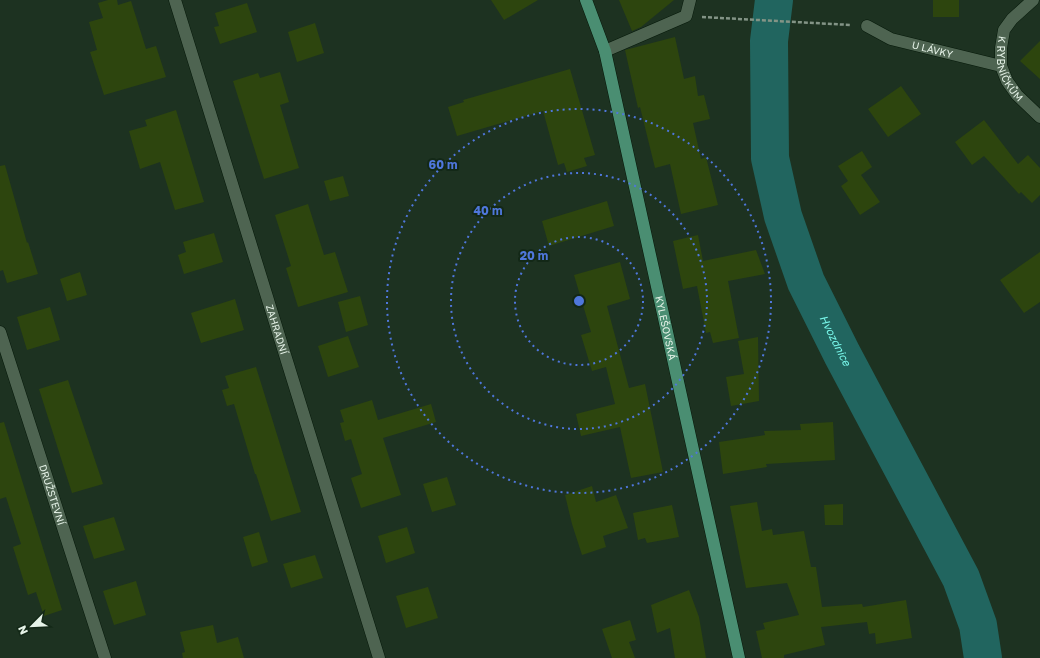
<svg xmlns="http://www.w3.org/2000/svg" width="1040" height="658" font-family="'Golos Text',sans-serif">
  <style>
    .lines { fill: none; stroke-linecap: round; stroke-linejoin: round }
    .river { stroke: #21655f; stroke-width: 38 }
    .building { fill: #2d450e }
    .minor-casing { stroke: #06190a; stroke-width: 13 }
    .major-casing { stroke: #06190a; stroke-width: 13 }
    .path { stroke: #839486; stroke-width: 2.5; stroke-dasharray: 4 2; stroke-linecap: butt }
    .minor { stroke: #4e6451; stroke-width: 12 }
    .major { stroke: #4a8e72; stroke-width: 12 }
    .ring { fill: none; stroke: #4f77dc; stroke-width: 2; stroke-dasharray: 2 4 }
    .labels { text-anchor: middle; stroke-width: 4; stroke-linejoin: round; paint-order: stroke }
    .street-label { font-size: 10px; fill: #e6f3e8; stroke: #132817 }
    .water-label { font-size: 11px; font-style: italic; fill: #78f6e9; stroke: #132817 }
    .centre { fill: #4f77dc; stroke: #132817; stroke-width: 2 }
    .ring-label { font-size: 12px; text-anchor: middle; font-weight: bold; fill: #4f77dc; stroke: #132817; stroke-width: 4; stroke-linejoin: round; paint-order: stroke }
  </style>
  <rect width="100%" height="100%" fill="#1d3221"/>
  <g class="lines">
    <path class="river" id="s1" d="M774,0L769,41L770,158L783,216L806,282L842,354L961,578L978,625L983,658"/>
  </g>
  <path class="building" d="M108,0H117L118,5L131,1L146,49L156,46L166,77L104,95L90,52L97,50L89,22L103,18L98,3Z
    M491,0H538L504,20Z
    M619,0H674L641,27L632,31Z
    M933,0H959V17H933Z
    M247,3L257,32L220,44L214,27L219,26L215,13Z
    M315,23L324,53L297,62L288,32Z
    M675,37L684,79L695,76L698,96L704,95L710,119L693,123L701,159L706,157L718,205L681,214L670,164L655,168L640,107L638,108L625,50Z
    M1040,41V79L1020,61Z
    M570,69L595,155L584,158L587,166L567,172L564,163L558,165L543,111L457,136L448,107L464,102L463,100Z
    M280,72L289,102L280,105L299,168L264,179L233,81L258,73L260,78Z
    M901,86L921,114L888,137L868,109Z
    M176,110L204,202L175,210L160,162L140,169L129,131L147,126L145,120Z
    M984,120L1018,164L1028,155L1040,168V195L1032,203L1021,192L1019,194L984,156L972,165L955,142Z
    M862,151L872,167L861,175L880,202L860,215L841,186L848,181L838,166Z
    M5,165L27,243L28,242L38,274L7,283L3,270L0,271V166Z
    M343,176L349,196L330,201L324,181Z
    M607,201L614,226L549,246L542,221Z
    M308,204L324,255L335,252L348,292L298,307L286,268L291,266L275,215Z
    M214,233L223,262L184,274L178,255L186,252L183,242Z
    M698,235L703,261L756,250L765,274L728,281L739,338L713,343L710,332L706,333L697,286L683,289L673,241Z
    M1040,252V302L1024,313L1000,280Z
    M620,262L630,299L607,306L629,388L645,384L663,472L631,478L620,427L581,436L576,414L615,404L606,367L592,371L581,335L591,332L574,275Z
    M80,272L87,295L67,301L60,279Z
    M360,296L368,325L346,332L338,302Z
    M235,299L244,330L201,343L191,313Z
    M50,307L60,340L27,350L17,317Z
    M348,336L359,367L328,377L318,346Z
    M758,337L759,401L731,406L726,377L744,374L738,341Z
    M256,367L301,512L271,521L256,474H255L234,404L227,406L222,390L229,388L225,376Z
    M68,380L103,484L72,493L39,389Z
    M372,400L378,420L431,404L436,422L383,438L401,495L361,508L351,478L362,474L351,439L345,441L340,423L344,422L340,410Z
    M4,422L62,610L44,616L36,592L28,595L13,547L21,544L6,497L0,499V423Z
    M833,422L835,460L766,464L767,467L723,474L719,442L765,435L764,431L801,430L800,424Z
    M447,477L456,505L432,512L423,484Z
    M592,486L596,502L616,495L628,528L603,536L606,547L582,555L572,524L565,495Z
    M757,502L762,531L772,529L773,535L804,531L811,567H816L822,607L862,604L863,607L906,600L912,638L876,644L875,633L869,634L867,622L821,627L825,645L784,655V658H762L756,631L765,629L763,623L799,615L787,583L746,588L730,506Z
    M843,504V525H825L824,505Z
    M672,505L679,537L647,543L645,538L638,540L633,513Z
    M114,517L125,550L94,559L83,526Z
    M407,527L415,553L386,563L378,536Z
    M259,532L268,562L252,567L243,537Z
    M315,555L323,578L291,588L283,564Z
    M136,581L146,615L114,625L103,591Z
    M428,587L438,618L406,628L396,596Z
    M689,590L699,617L706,658H675L670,628L657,633L651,605Z
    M630,620L636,640L629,642L635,658H612L602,629Z
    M213,625L217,643L238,637L244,658H183L182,653L185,652L180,632Z"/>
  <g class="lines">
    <defs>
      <g id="minor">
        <path id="s2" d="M175,0L379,658"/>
        <path id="s3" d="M1033,0L1012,19L1004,30L1001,48V66L1007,81L1017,95L1040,117"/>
        <path id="s4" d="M867,26L891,39L1001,66"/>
        <path d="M605,51L686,16L690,0"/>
        <path id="s5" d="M0,332L105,658"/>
      </g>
      <g id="major">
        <path id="s6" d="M586,0L605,51L739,658"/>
      </g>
    </defs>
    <use href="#minor" class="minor-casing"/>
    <use href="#major" class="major-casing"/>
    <path class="path" d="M702,17L851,25"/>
    <use href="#minor" class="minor"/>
    <use href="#major" class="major"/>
  </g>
  <g class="ring">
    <circle cx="579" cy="301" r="64"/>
    <circle cx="579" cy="301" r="128"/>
    <circle cx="579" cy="301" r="192"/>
  </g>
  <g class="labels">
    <g class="street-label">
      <text dy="4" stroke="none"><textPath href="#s4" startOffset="70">U LÁVKY</textPath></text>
      <text dy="4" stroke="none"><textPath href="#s3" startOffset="83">K RYBNÍČKŮM</textPath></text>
      <text dy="4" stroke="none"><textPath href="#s6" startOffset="338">KYLEŠOVSKÁ</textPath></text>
      <text dy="4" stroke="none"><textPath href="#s2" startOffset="345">ZAHRADNÍ</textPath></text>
      <text dy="4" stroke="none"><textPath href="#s5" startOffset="171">DRUŽSTEVNÍ</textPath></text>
    </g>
    <g class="water-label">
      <text dy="4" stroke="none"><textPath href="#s1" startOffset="353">Hvozdnice</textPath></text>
    </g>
  </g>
  <circle cx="579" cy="301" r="6" class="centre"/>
  <g class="ring-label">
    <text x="443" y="169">60 m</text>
    <text x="488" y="215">40 m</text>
    <text x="534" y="260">20 m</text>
  </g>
  <g transform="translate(32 626) rotate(246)" stroke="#132817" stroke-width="3" paint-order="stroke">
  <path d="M0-3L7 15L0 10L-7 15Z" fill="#e6f3e8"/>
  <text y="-6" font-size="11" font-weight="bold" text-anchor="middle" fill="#e6f3e8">N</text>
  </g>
</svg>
